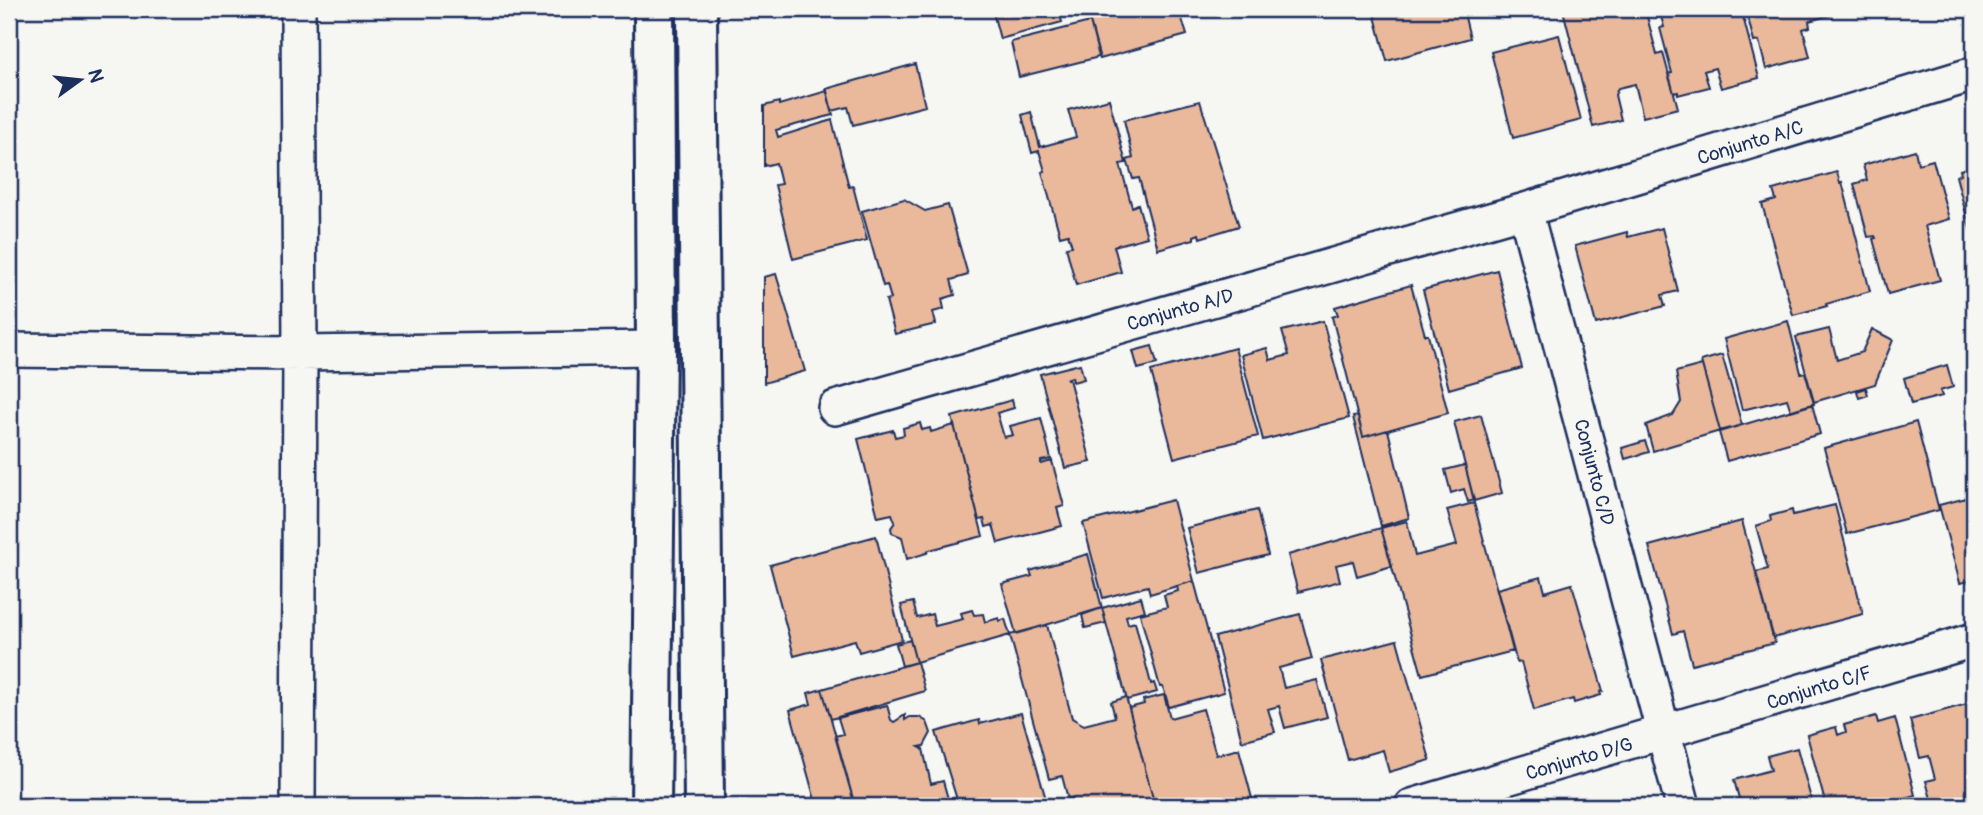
<svg xmlns="http://www.w3.org/2000/svg" width="1983" height="815" font-family="Pangolin,sans-serif">
  <style>
    .building { fill: #eab99b; stroke: #1b2f5e; stroke-width: 2 }
    .lines { fill: none; stroke-linecap: round; stroke-linejoin: round }
    .minor-casing { stroke: #1b2f5e; stroke-width: 38 }
    .tertiary-casing { stroke: #1b2f5e; stroke-width: 44 }
    .minor { stroke: #f6f6f2; stroke-width: 33 }
    .tertiary { stroke: #f6f6f2; stroke-width: 38 }
    .labels { text-anchor: middle; stroke-width: 5; stroke-linejoin: round; paint-order: stroke }
    .street-label { font-size: 19px; fill: #1b2f5e; stroke: #f6f6f2 }
  </style>
  <rect width="100%" height="100%" fill="#f6f6f2"/>
  <filter id="ink" filterUnits="userSpaceOnUse"><feTurbulence type="fractalNoise" baseFrequency=".0143" numOctaves="2"/><feDisplacementMap in="SourceGraphic" scale="14" xChannelSelector="R" yChannelSelector="G"/><feConvolveMatrix kernelMatrix="1 2 1 2 8 2 1 2 1" color-interpolation-filters="sRGB"/></filter>
  <g filter="url(#ink)">
    <path class="building" d="M992,9H1058L1062,22L1000,39Z
      M1106,9H1179L1187,35L1100,59L1088,14Z
      M1373,9H1463L1470,38L1387,61Z
      M1645,9L1657,55L1663,53L1678,108L1643,117L1635,84L1618,88L1615,95L1621,120L1593,127L1563,10Z
      M1659,9H1741L1759,78L1721,88L1715,68L1704,71L1709,87L1678,95V92L1674,93L1668,74L1672,73L1660,28L1664,27Z
      M1751,9H1830L1831,15L1809,21L1810,27L1803,29L1810,57L1766,69L1759,41L1754,42L1746,10Z
      M1090,22L1099,57L1019,77L1011,42Z
      M1559,35L1581,120L1513,138L1491,52Z
      M915,64L925,106L853,125L848,107L832,111L826,89Z
      M827,91L833,115L776,130L778,137L832,120L849,187L853,186L867,240L793,259L775,185L781,184L776,163L764,166V106L779,102V105Z
      M1109,99L1126,163L1120,164L1132,207L1138,204L1147,237L1114,246L1121,272L1076,285L1066,247L1072,246L1068,234L1060,236L1042,172L1045,171L1039,151L1032,153L1022,115L1031,112L1040,147L1076,137L1068,110Z
      M1200,101L1239,226L1200,238L1199,234L1194,236V239L1158,249L1139,178L1133,179L1127,160L1133,158L1124,120Z
      M1915,150L1918,164L1933,160L1949,219L1925,226L1940,280L1888,294L1873,239L1876,238L1875,236L1868,237L1854,184L1867,180L1863,165Z
      M1973,166H1974V244L1956,176L1961,174L1960,170Z
      M1837,172L1840,183L1842,182L1870,291L1826,304L1827,306L1793,315L1762,204L1776,200L1773,190Z
      M904,199L925,211L948,205L968,275L951,280L955,295L942,299L944,309L933,312L936,324L895,334L886,300L891,299L887,285L883,286L862,211Z
      M1662,228L1678,291L1662,295L1665,306L1596,324L1575,246L1627,232L1628,237Z
      M1497,270L1522,368L1449,389L1423,290Z
      M776,274L805,371L764,383V277Z
      M1411,285L1425,335H1428L1448,413L1363,437L1332,317L1338,315L1335,307Z
      M1323,321L1349,418L1263,440L1241,355L1267,348L1270,360L1289,355L1282,331Z
      M1788,321L1801,373L1805,372L1814,404L1791,411L1787,399L1742,410L1724,339Z
      M1829,329L1837,360L1862,352L1872,329L1893,340L1875,384L1814,402L1796,337Z
      M1152,346L1157,364L1138,369L1133,351Z
      M1235,348L1258,436L1174,458L1151,371Z
      M1722,355L1742,425L1720,431L1701,361Z
      M1080,364L1084,379L1073,382L1072,377L1066,379H1069L1091,462L1065,468L1040,374Z
      M1702,365L1720,431L1653,451L1646,425L1673,415L1681,402L1676,372Z
      M1947,365L1953,387L1940,391L1942,396L1911,404L1904,378Z
      M1866,388L1868,395L1859,398L1857,391Z
      M1012,400L1014,408L997,413L1004,437L1013,435L1010,426L1041,418L1051,459L1041,461V464L1052,461L1064,506L1057,508L1062,526L998,543L993,525L986,527L984,519L979,520L952,417Z
      M1812,404L1820,434L1727,461L1719,432Z
      M1481,415L1502,493L1474,501L1454,422Z
      M1358,416L1363,437L1388,430L1409,518L1381,526L1353,417Z
      M1916,422L1939,510L1847,534L1824,448Z
      M920,423L922,430L930,428L931,432L954,425L983,536L929,550L927,553L907,559L902,537L892,533L891,528L895,522L892,514L878,517L858,439L893,430L895,437L904,435L903,428Z
      M1645,441L1649,452L1625,459L1622,448Z
      M1465,465L1474,500L1468,502L1464,489L1451,493L1445,470Z
      M1974,496V580L1960,583L1939,505Z
      M1173,500L1194,581L1150,594L1148,586L1103,598L1083,523Z
      M1474,503L1513,651L1422,675L1381,528L1407,521L1415,556L1457,545L1447,510Z
      M1835,505L1863,614L1773,638L1756,572L1768,569L1756,526L1771,521L1770,516L1792,510L1793,515Z
      M1257,510L1268,555L1199,573L1187,528Z
      M1742,521L1775,643L1692,664L1683,631L1673,634L1649,546Z
      M1381,528L1392,566L1357,576L1353,561L1336,565L1340,581L1298,592L1288,555Z
      M876,536L902,640L859,652L855,640L794,656L770,565Z
      M1088,554L1102,608L1016,634L1002,584L1032,576L1030,571Z
      M1541,577L1545,592L1572,584L1603,691L1600,692L1601,695L1574,703L1573,699L1534,710L1521,662L1517,663L1497,589Z
      M1194,581L1224,692L1169,707L1163,687H1160L1140,614L1167,607L1164,595L1178,591L1177,586Z
      M1141,597L1145,611L1126,616L1128,624L1135,622L1151,684L1154,683L1157,692L1127,700L1102,608Z
      M913,602L917,618L932,614L935,626L963,619L961,613L972,610L974,615L983,614L985,622L999,618V621L1005,619L1010,635L916,662L901,605Z
      M1102,608L1106,623L1085,628L1082,615Z
      M1300,614L1312,659L1279,668L1284,688L1317,680L1327,717L1285,728L1279,706L1268,709L1275,732L1242,741L1215,637Z
      M1047,625L1072,718L1084,725L1115,717L1111,702L1126,697L1155,806H1075L1073,797L1068,799L1062,776L1049,779L1010,635Z
      M910,640L916,662L902,666L896,644Z
      M1397,640L1430,760L1389,772L1383,750L1348,760L1321,660Z
      M917,662L925,691L831,719L822,689Z
      M822,689L831,719L855,806H792L815,800L790,710L811,704L808,693Z
      M1164,695L1170,718L1203,709L1216,755L1239,749L1254,806H1155L1129,708L1144,704L1143,700Z
      M1974,702V806H1933L1926,781L1935,779L1929,756L1920,758L1910,720Z
      M887,705L891,720L894,722L905,715V720L910,717H919L927,722L931,733L924,746L919,747L923,749L931,784L943,781L950,806H855L835,736L843,734L838,718Z
      M1021,713L1048,806H959L936,732L979,720L980,724Z
      M1876,716L1878,723L1895,718L1915,795L1898,800L1900,805L1896,806H1826L1807,735L1836,727L1838,735L1846,732L1844,725Z
      M1797,748L1813,806H1741L1734,780L1771,770L1767,756Z"/>
    <g class="lines">
      <defs>
        <path id="minor" d="M298,9L300,353L298,806
          M1525,210L1683,806
          M9,350L300,353L656,348
          M835,408L1525,210L1974,74
          M1412,806L1974,640"/>
        <path id="tertiary" d="M697,9L704,806
          M651,806L656,348L654,9"/>
      </defs>
      <use href="#minor" class="minor-casing"/>
      <use href="#tertiary" class="tertiary-casing"/>
      <use href="#minor" class="minor"/>
      <use href="#tertiary" class="tertiary"/>
    </g>
  </g>
  <g class="labels">
    <g class="street-label">
      <text transform="translate(1750 142) rotate(-17)" y="7">Conjunto A/C</text>
      <text transform="translate(1180 309) rotate(-16)" y="7">Conjunto A/D</text>
      <text transform="translate(1595 472) rotate(75)" y="7">Conjunto C/D</text>
      <text transform="translate(1819 687) rotate(-17)" y="7">Conjunto C/F</text>
      <text transform="translate(1579 758) rotate(-16)" y="7">Conjunto D/G</text>
    </g>
  </g>
  <rect width="1983" height="815" fill="none" stroke="#f6f6f2" stroke-width="35"/>
  <rect x="18" y="18" width="1948" height="780" fill="none" stroke="#1b2f5e" stroke-width="2.5" filter="url(#ink)"/>
  <g transform="translate(80 80) rotate(75)" stroke="#f6f6f2" stroke-width="5" paint-order="stroke">
  <path d="M0-5L12 26L0 18L-12 26Z" fill="#1b2f5e"/>
  <text y="-10" font-size="19" font-weight="bold" text-anchor="middle" fill="#1b2f5e">N</text>
  </g>
</svg>
